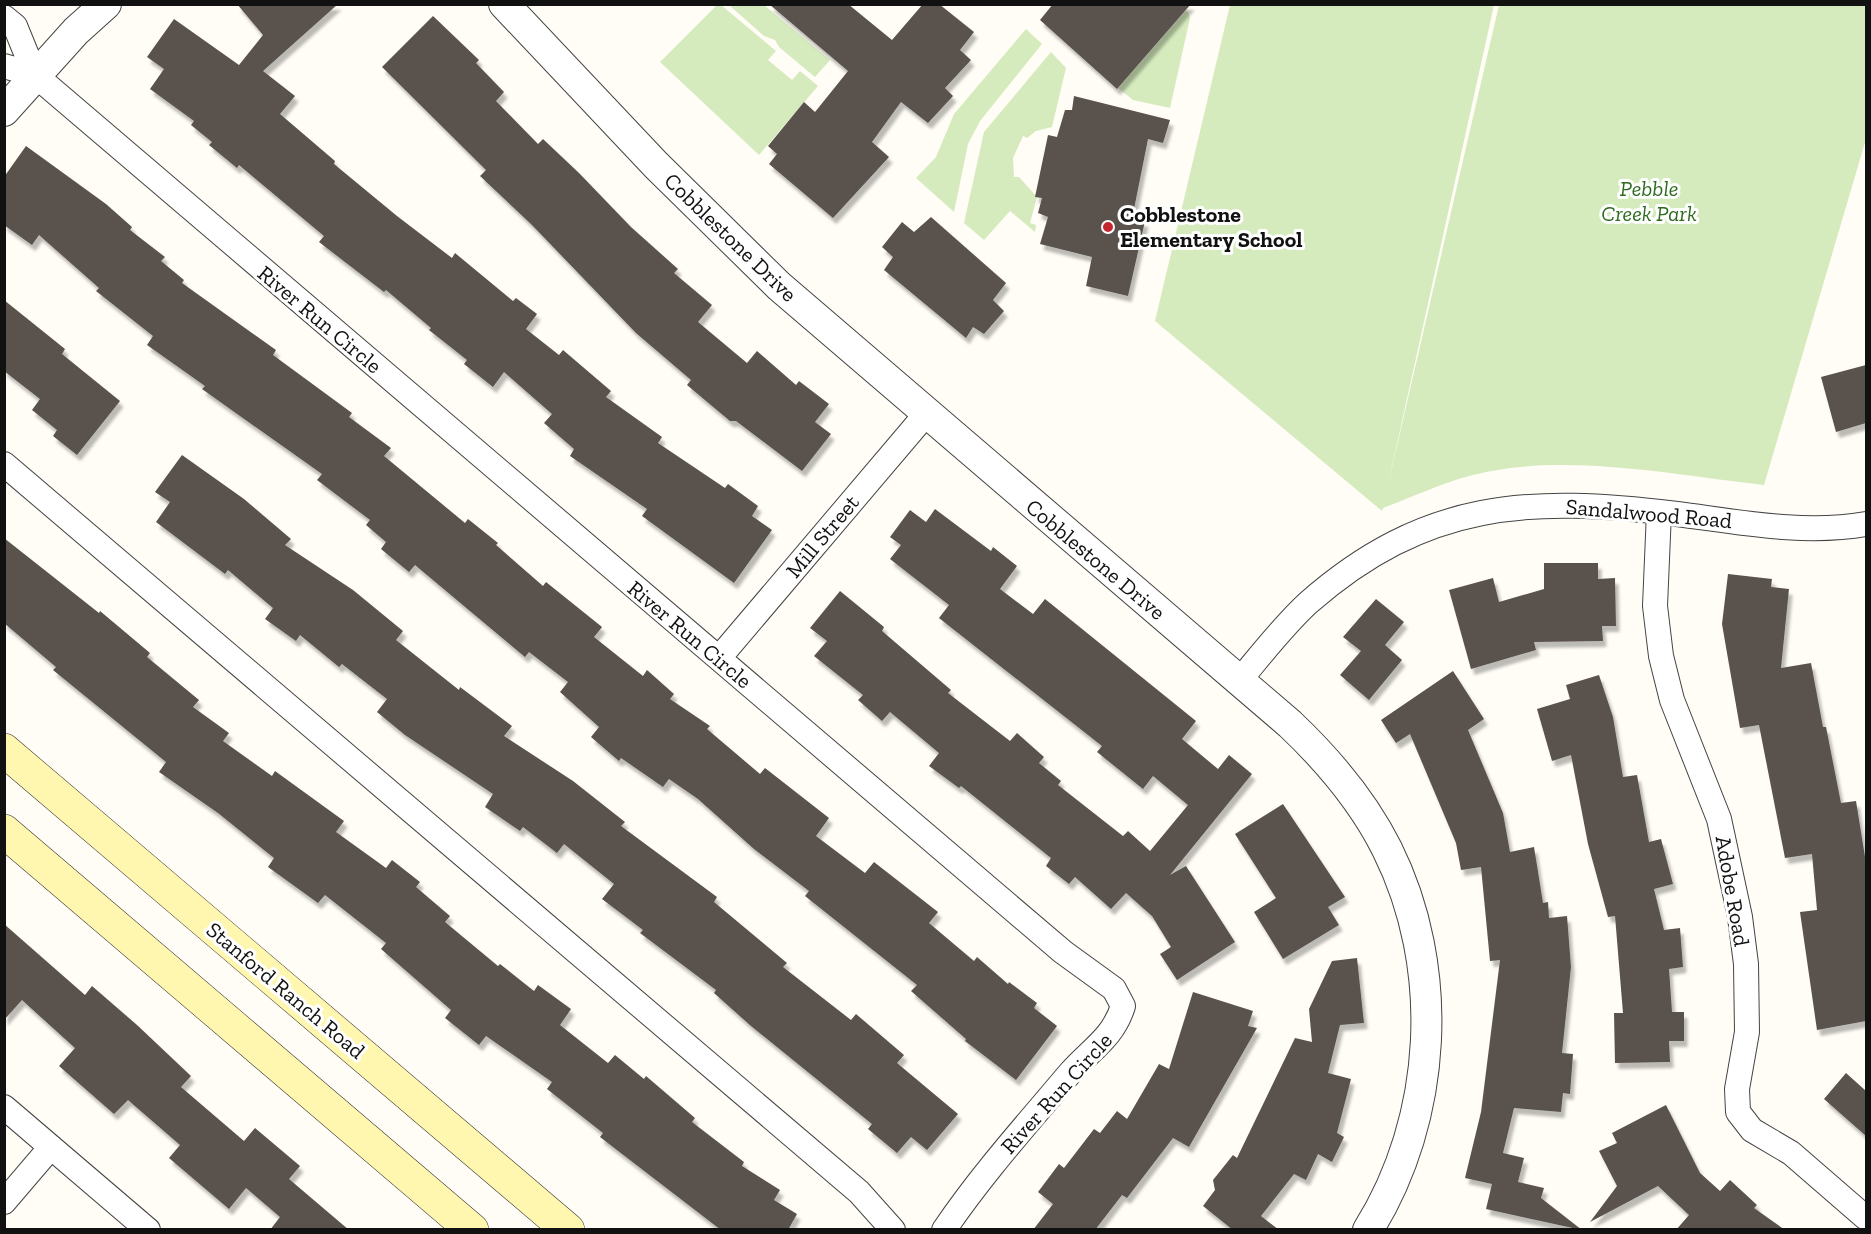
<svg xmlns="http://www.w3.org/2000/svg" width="1871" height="1234" font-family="'Zilla Slab',serif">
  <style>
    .green { fill: #d5ebbd }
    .building { fill: #5a524d; filter: url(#shadow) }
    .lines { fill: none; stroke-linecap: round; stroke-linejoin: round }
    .minor-casing { stroke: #444; stroke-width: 26 }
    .tertiary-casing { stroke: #444; stroke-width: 32 }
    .secondary-casing { stroke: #333; stroke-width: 34 }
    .minor { stroke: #fff; stroke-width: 24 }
    .tertiary { stroke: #fff; stroke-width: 30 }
    .secondary { stroke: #fff6b0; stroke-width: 33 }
    .poi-dot { fill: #c4262e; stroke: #fff; stroke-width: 2 }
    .labels { text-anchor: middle; stroke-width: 6; stroke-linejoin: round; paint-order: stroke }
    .park-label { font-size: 22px; font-style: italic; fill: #2f6b1f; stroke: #fff }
    .poi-label { font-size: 22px; font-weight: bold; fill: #111; stroke: #fff; text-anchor: start }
    .street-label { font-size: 22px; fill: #111; stroke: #fff }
  </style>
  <defs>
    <filter id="shadow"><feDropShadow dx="3.5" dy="6" stdDeviation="1.5" flood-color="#0004"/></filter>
  </defs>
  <rect width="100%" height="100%" fill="#fffdf5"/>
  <path class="green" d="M717,5H721L770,46L776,51L768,60L792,80L800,71L818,86L759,155L660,62Z
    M729,5H764L830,60L815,77L779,47L775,40L764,36Z
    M1230,5H1494L1387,489L1499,5H1866V139L1764,485C1671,475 1564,452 1473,475C1441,483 1413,497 1383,508L1382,511L1155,321Z
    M1187,9L1190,18L1170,108L1133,100L1118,88Z
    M1026,29L1042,44L980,121L968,144L954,212L916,178L936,157L954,114Z
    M1051,52L1066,68L1052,127L1036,131L1027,138L1023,136L1013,158L1014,177H1019L1037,197L1030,223L1036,225L1035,232L1010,211L984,240L964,223L984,132Z"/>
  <path class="building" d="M237,4H338L263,71L295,96L280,114L335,161L334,164L397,216L452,258L455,253L513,301L516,298L537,314L526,329L559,355L563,350L611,391L606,397L662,437L658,443L725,488L728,484L758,506L752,516L772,530L734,583L642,516L647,509L570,456L574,449L544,423L552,414L504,372L493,387L464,364L467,360L429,330L431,328L386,290L384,292L319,242L324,236L239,165L237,168L209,145L212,142L191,125L194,121L150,89L164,69L147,57L174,19L239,65L263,35Z
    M769,4H848L892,40L923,4H939L974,32L960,50L971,60L945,88L953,96L928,123L901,102L872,142L889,157L833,218L769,164L777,154L768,146L804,102L815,112L848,71Z
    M1053,4H1191L1117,89L1040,20Z
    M433,16L479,60L476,63L504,92L496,101L538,144L543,139L579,173L631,227L678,269L674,273L712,305L698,322L747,363L757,351L796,385L799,381L829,404L815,422L831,434L802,471L736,421H730L687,385L691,380L636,333L532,225L480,176L486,170L382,67Z
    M1074,96L1170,120L1163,143L1148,139L1132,219L1145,221L1128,296L1086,286L1092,257L1040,244L1048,217L1038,213L1042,198L1035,197L1048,135L1057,137L1065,110H1072Z
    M26,146L106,204L132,227L130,230L165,257L161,261L184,280L182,283L276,350L273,355L352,413L349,417L391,448L384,456L465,523L468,519L498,543L496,545L543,586L546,582L602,627L594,637L643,676L647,670L674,694L670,699L710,726L707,729L760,774L765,768L829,818L816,836L865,873L874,862L938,912L929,923L974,961L977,957L1008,984L1009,982L1037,1003L1034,1008L1057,1026L1016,1080L965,1041L966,1039L911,991L917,985L805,896L809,891L754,849L698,799L669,779L663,787L621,758L619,761L591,737L599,727L560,692L568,682L529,652L525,657L415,565L409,572L381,549L386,542L366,525L370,520L317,480L322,474L202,389L205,386L147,345L153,336L96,291L99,288L39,235L32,245L4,225V177Z
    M931,217L1006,283L993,300L1004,311L984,334L973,327L966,338L884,270L893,257L882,247L902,222L914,232Z
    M4,300L65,349L62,354L120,401L77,455L53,436L57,430L32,410L40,399L4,371Z
    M1866,365V423L1836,432L1821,377Z
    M182,455L244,499L291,539L285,545L353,590L403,631L396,640L459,690L460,687L512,726L504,736L573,781L625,822L621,826L717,897L714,902L787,963L783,967L851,1020L856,1014L904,1055L897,1063L958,1114L927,1150L911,1137L897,1153L868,1129L872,1124L751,1026L714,993L716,990L640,933L643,930L602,899L614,884L564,844L557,853L523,827L520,831L485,807L493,794L405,735L377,712L387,699L342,664L339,667L300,635L296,641L265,619L273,608L228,570L225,574L156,522L170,502L155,492Z
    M935,509L991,551L993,547L1017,566L1000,589L1033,614L1045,599L1196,721L1182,739L1218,769L1229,755L1252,774L1170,875L1186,866L1235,942L1177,980L1160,954L1171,947L1152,916L1126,893L1111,909L1075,877L1069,884L1046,866L1051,858L961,786L959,788L929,766L939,753L890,712L882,721L858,700L863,695L814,656L827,641L810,628L840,591L884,627L882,631L951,690L948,693L1010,741L1017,733L1044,757L1039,763L1061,781L1058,785L1123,836L1128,831L1150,851L1188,805L1153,776L1143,789L1097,752L1102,746L939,618L949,605L890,559L901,545L890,537L910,510L926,522Z
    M4,538L99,613L100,611L150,653L147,657L199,700L193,707L229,733L223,741L272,776L275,771L344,821L336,832L386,868L392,860L420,882L416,887L450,916L445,922L498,966L500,964L534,991L538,985L571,1009L560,1025L608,1063L615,1055L644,1079L646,1076L695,1118L692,1122L744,1162L742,1166L780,1190L774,1200L797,1214L788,1230H721L600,1137L603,1133L547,1089L552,1082L486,1036L479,1045L445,1018L451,1010L381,949L386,943L325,895L318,903L268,867L274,858L218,813L159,772L166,762L53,670L56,667L4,623Z
    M1544,563H1598V579L1615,578L1616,626H1602L1603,641L1534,642L1536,650L1471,669L1449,590L1493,578L1499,602L1544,589Z
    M1728,574L1772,579L1771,587L1789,589L1781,668L1811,663L1823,727H1826L1841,803L1856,801L1866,863V1021L1817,1030L1800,912L1817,910L1812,854L1785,858L1759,725L1740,728L1722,624Z
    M1376,599L1404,622L1385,645L1402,660L1369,700L1340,675L1361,651L1343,637Z
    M1453,671L1484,719L1468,730L1503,813L1510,852L1534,847L1543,903L1548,902L1549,918L1567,916L1571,967L1562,1053L1573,1054L1570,1094L1563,1093L1561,1112L1514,1108L1503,1153L1524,1158L1518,1182L1544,1188L1541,1198L1582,1230L1486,1209L1492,1184L1465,1178L1481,1112L1500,960L1490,961L1481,867L1461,870L1456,843L1410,734L1396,743L1381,720Z
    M1599,675L1613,717L1623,777L1637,775L1649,842L1661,839L1673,884L1654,889L1664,930L1680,928L1683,967L1669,969L1672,1012H1684V1041H1669L1670,1062L1615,1063L1614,1013H1623L1615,916L1608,917L1588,844L1571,755L1552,761L1537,709L1570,699L1566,685Z
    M1283,804L1345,897L1328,907L1339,925L1283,959L1254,912L1276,898L1235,834Z
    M4,924L85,995L92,986L137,1025L191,1076L181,1087L244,1141L255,1128L300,1166L289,1179L349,1230H270L280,1217L246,1188L229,1209L169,1158L180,1145L128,1100L114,1114L59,1066L75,1048L22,1000L4,1020Z
    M1357,958L1364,1023L1340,1025L1328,1073L1351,1079L1337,1133L1344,1137L1332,1162L1318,1154L1306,1180L1294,1174L1261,1216L1279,1230H1233L1203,1206L1215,1190L1213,1180L1233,1155L1237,1158L1295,1038L1312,1042L1309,1009L1332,961Z
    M1193,992L1253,1011L1248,1026L1257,1028L1189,1147L1173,1138L1127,1198L1122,1195L1095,1230H1033L1053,1204L1038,1192L1059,1164L1064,1168L1094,1129L1100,1133L1117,1111L1127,1119L1159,1064L1169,1069Z
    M1846,1073L1866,1091V1136L1824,1099Z
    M1666,1105L1700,1173L1720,1191L1730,1180L1757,1205L1754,1208L1785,1230H1676L1689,1215L1658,1186L1590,1222L1617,1186L1599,1151L1617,1143L1612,1133Z"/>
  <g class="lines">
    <defs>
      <path id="minor" d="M4,17L15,26L35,75L4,66
        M35,75L1063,952L1114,989L1123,1006C1113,1038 1091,1049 1070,1073C1027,1124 982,1174 944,1230
        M4,464L859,1192L893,1230
        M1659,512L1655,606L1661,656L1672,700L1719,819L1740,917L1746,964L1747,1032L1737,1089L1738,1112L1752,1130L1791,1153L1866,1218
        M719,658L926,414
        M1239,681C1261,655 1283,626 1308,603C1425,500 1530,496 1677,514C1739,522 1804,535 1866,524
        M4,1107L148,1230
        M4,1202L51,1147"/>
      <path id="tertiary" d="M504,4L656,165L779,286L1290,724C1329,761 1363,801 1387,849C1446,967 1438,1118 1368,1230
        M4,111L76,31L106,4"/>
      <path id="secondary" d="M4,750L568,1230
        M4,831L472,1230"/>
    </defs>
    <use href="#minor" class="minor-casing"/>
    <use href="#tertiary" class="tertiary-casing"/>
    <use href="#secondary" class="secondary-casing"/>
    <use href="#minor" class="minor"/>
    <use href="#tertiary" class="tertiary"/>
    <use href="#secondary" class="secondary"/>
  </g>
  <circle class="poi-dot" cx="1108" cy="227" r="6"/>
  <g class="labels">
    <g class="park-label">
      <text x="1649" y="196">Pebble<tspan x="1649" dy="25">Creek Park</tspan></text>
    </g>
    <g class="poi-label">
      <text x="1120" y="222">Cobblestone<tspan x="1120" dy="25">Elementary School</tspan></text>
    </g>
    <g class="street-label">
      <text transform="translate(731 237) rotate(44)" y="8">Cobblestone Drive</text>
      <text transform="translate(320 319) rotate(40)" y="8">River Run Circle</text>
      <text transform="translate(1649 513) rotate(5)" y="8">Sandalwood Road</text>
      <text transform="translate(822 536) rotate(-50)" y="8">Mill Street</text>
      <text transform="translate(1096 559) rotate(40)" y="8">Cobblestone Drive</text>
      <text transform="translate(690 634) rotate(40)" y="8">River Run Circle</text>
      <text transform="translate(1733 891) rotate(80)" y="8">Adobe Road</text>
      <text transform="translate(286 990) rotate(40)" y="8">Stanford Ranch Road</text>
      <text transform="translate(1056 1093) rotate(-48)" y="8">River Run Circle</text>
    </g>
  </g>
  <rect width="1871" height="1234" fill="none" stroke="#111111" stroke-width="12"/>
</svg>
